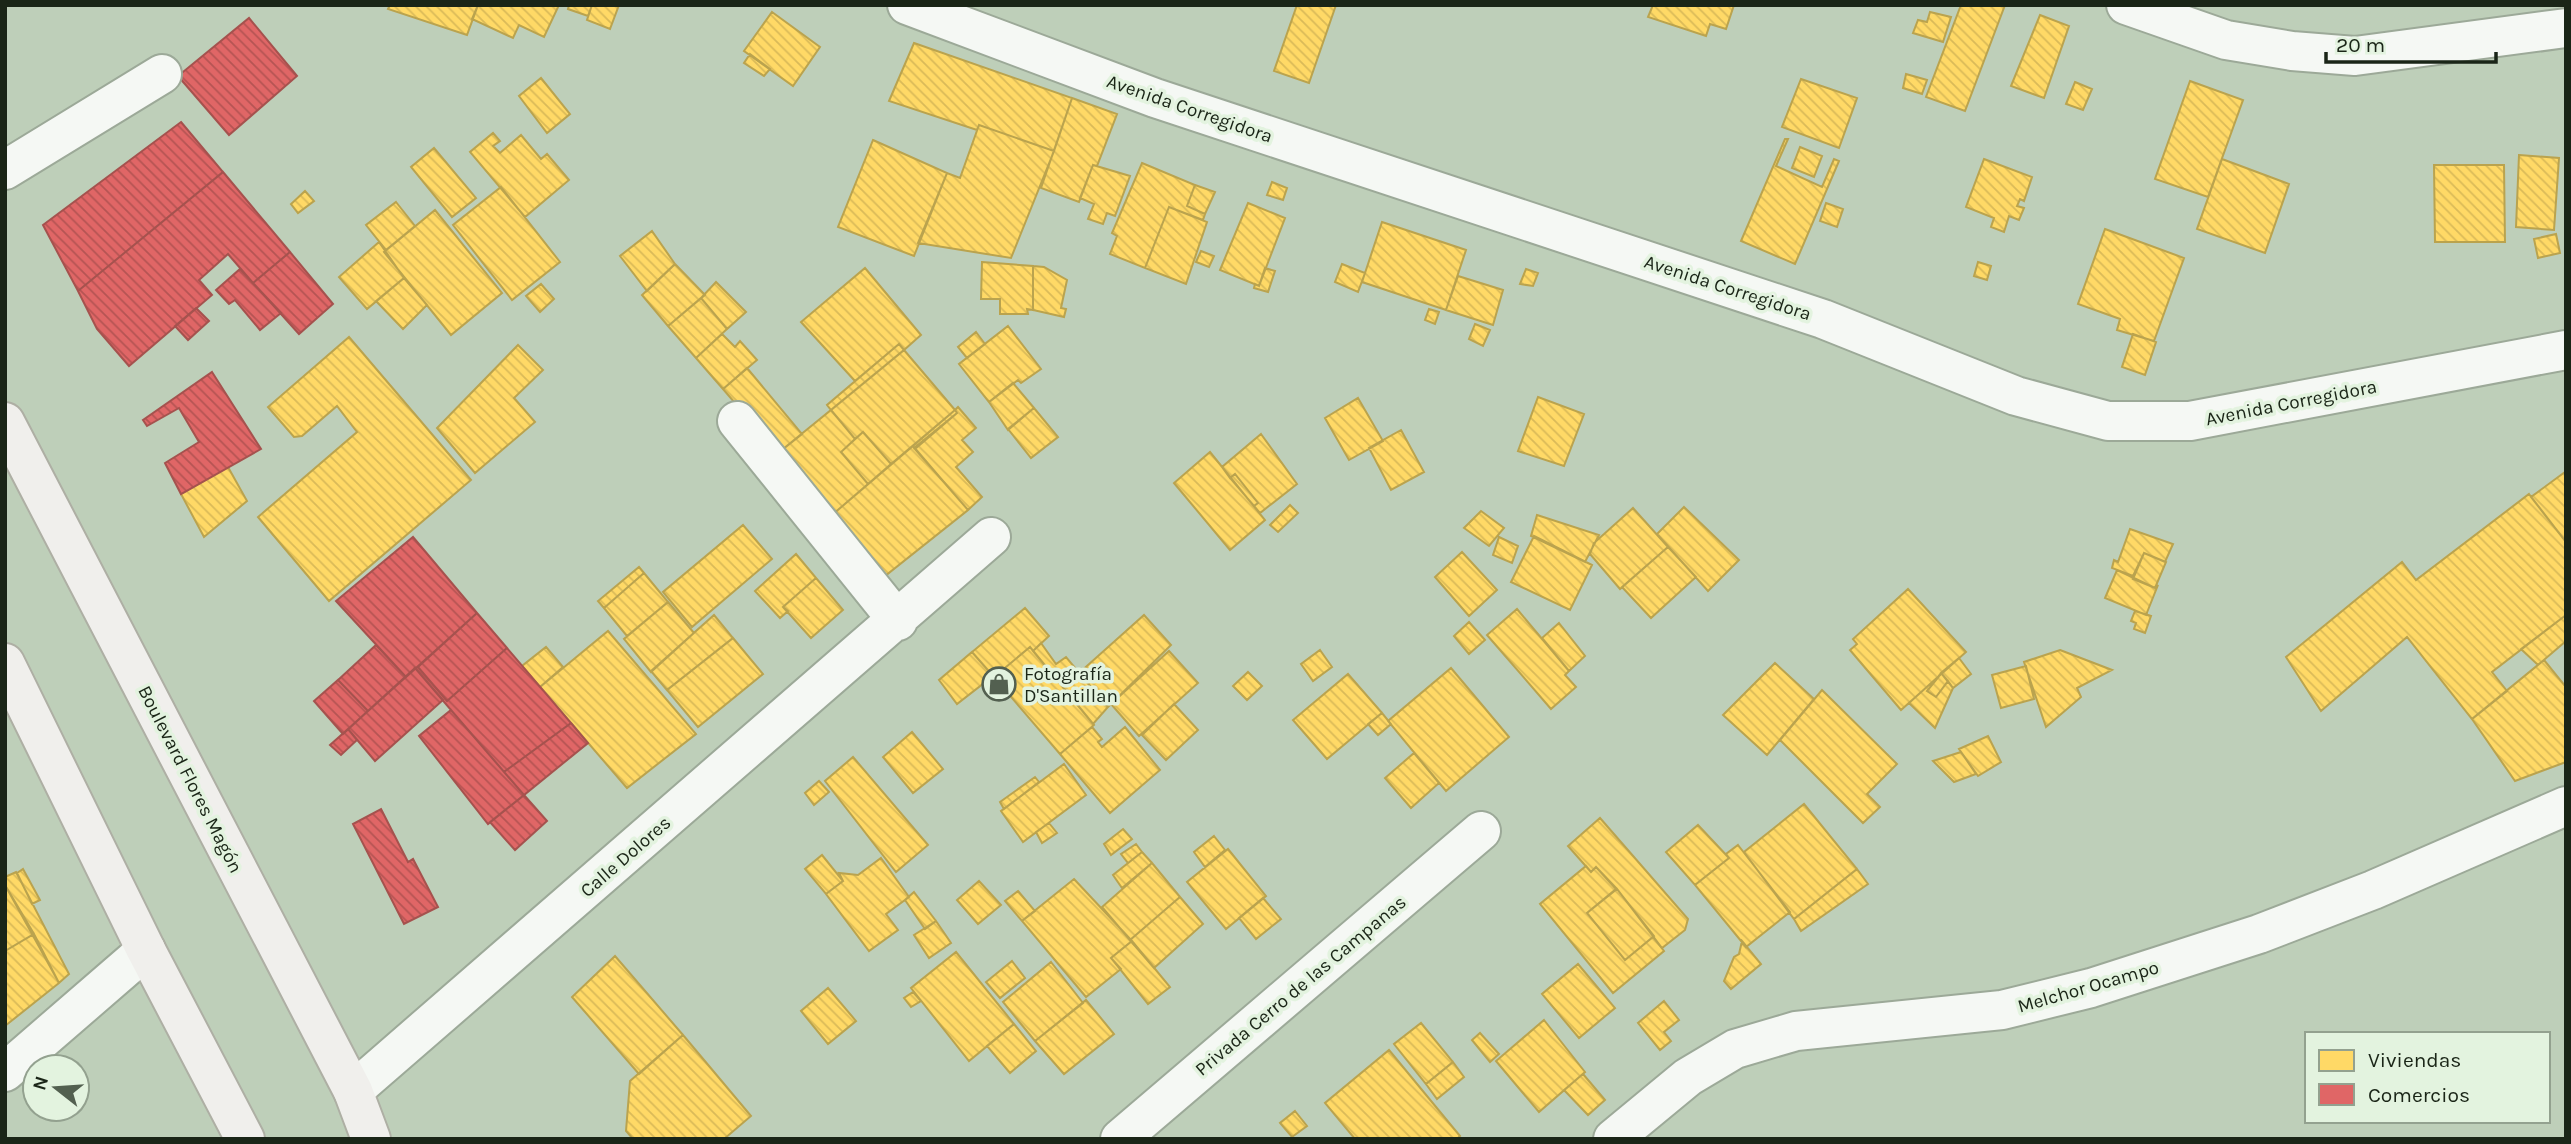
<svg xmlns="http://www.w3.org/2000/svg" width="2571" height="1144" font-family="Karla,sans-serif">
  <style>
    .homes { fill: url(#homes-back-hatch); stroke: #baa34e; stroke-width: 2 }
    .shops { fill: url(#shops-back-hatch); stroke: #a5524e; stroke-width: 2 }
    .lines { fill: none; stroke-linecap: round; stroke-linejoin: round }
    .minor-casing { stroke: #9ca998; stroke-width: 42 }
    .major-casing { stroke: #aeafa4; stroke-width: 42 }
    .minor { stroke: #f5f8f4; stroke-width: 38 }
    .major { stroke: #f0efec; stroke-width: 38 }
    .labels { text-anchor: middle; stroke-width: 7; stroke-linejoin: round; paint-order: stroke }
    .street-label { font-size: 19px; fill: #1a2517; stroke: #e3f3df }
    .poi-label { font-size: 19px; fill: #1a2517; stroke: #e3f3df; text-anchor: start }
  </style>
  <defs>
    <pattern id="homes-back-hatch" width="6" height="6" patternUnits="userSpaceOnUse" patternTransform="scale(1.75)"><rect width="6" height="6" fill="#ffd966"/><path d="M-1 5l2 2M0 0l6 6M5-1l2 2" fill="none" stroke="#daba58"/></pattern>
    <pattern id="shops-back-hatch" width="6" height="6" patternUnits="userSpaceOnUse" patternTransform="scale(1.75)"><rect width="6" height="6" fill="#e06666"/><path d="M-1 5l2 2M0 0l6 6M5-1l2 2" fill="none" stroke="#b55453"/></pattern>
  </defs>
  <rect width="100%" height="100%" fill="#becfb9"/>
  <path class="homes" d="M390,5H478L467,35L388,9Z
    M478,5H559L544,37L519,25L513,38L472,19Z
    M569,5H592L588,16L568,9Z
    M592,5H619L610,29L587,20Z
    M1297,5H1336L1309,83L1274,71Z
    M1653,5H1734L1726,29L1710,24L1706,36L1648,17Z
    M1961,5H2005L1965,111L1926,97Z
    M772,12L820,47L793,86L744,51Z
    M1930,12L1951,17L1943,42L1913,33L1918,20L1927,22Z
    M2040,15L2069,26L2044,98L2011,86Z
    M914,43L1072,98L1054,151L979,125L977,130L889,101Z
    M750,54L770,69L764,76L744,63Z
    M1906,74L1927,80L1922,94L1903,88Z
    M541,78L570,114L547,133L519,96Z
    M1801,79L1857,98L1839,148L1782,127Z
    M2190,81L2243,100L2208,197L2155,179Z
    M2075,82L2092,89L2083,110L2066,104Z
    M1072,98L1117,114L1097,166L1093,165L1079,202L1041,188Z
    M979,125L1054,151L1011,258L918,243L947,173L960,178Z
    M493,133L500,141L493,146L500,153L521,135L541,159L547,154L569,180L525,217L470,152Z
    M1785,139H1788L1776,166L1822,187L1834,159L1839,161L1795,264L1741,241Z
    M873,140L947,173L914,256L838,227Z
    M1800,147L1822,156L1814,177L1792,168Z
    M434,148L476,198L452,217L411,167Z
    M2519,155L2559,158L2554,230L2516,227Z
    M1984,159L2032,177L2024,201L2020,199L2017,206L2024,208L2019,220L2009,216L2004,232L1991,227L1994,218L1966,207Z
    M2222,159L2289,184L2265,253L2197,229Z
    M1142,163L1195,185L1187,206L1205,214L1203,220L1169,207L1145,268L1110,254L1117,236L1112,233Z
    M1093,165L1130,176L1115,216L1107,213L1103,224L1088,219L1094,204L1080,198Z
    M2434,165H2504L2505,242H2435Z
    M1272,182L1287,188L1283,200L1267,195Z
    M1195,185L1215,192L1205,214L1187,206Z
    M501,187L560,262L512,300L453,225Z
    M305,191L314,201L298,213L291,204Z
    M396,202L415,226L386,250L366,225Z
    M1248,203L1285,218L1259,286L1220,270Z
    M1826,203L1843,209L1837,227L1820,221Z
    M1169,207L1207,222L1186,284L1145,268Z
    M435,210L502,293L451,335L384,252Z
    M1382,222L1466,250L1446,310L1362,282Z
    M2105,229L2184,258L2154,341L2117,330L2120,319L2078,304Z
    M652,231L675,264L647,291L620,256Z
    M2556,234L2560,253L2538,258L2534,239Z
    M379,242L404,278L367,309L339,277Z
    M1201,251L1214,256L1209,267L1196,262Z
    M982,262L1033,266V310L1027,309L1028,314H1000V299H981Z
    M1978,262L1991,266L1987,280L1974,276Z
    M675,264L705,295L668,326L642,295Z
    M1342,264L1365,273L1358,292L1335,282Z
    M1033,266L1044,267L1067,280L1061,308L1066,309L1064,317L1033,310Z
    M865,268L921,335L904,350L899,344L855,381L801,322Z
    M1265,268L1275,271L1268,292L1254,288L1255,284L1259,286Z
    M1526,269L1538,273L1533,286L1520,284Z
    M1458,276L1503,290L1493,325L1446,310Z
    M404,278L427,305L403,329L376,301Z
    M716,282L746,312L727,329L701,298Z
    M541,284L554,299L540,312L526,296Z
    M701,298L727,329L696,358L668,326Z
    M1429,309L1439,312L1435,324L1425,320Z
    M1475,324L1490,330L1483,346L1469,339Z
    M1008,326L1041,369L1021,383L1018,380L989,402L959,364Z
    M976,332L985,344L967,358L958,347Z
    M722,334L735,347L740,341L757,360L723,389L696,358Z
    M2133,334L2156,342L2145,375L2122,367Z
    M349,337L471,480L329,601L258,517L357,432L337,406L302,436L294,437L268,407Z
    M899,344L904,350L831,410L827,405Z
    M518,345L543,370L514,398L535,422L475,473L437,428Z
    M904,350L955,410L891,464L863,432L855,439L831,410Z
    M747,368L802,434L778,453L723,389Z
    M1013,383L1034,408L1008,430L989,402Z
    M1538,397L1584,414L1564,466L1518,451Z
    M1358,398L1383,441L1349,460L1325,418Z
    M958,407L976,428L962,440L973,452L956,467L982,497L968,510L915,449L957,413L955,410Z
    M1034,408L1058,437L1031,458L1008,429Z
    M831,410L855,439L841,452L868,484L832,515L778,453Z
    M955,410L957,413L914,448L913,446Z
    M1401,430L1424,472L1391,490L1369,448Z
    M863,432L891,464L868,484L841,452Z
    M1261,434L1297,484L1260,513L1254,506L1258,503L1235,474L1230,478L1222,467Z
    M913,446L968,510L885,576L832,515Z
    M1210,452L1265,520L1230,550L1174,483Z
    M228,467L247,501L204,537L181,494Z
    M2565,472L2566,474V542L2531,497Z
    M1235,474L1258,503L1254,506L1230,478Z
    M2529,494L2566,542V615L2492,672L2507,691L2472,719L2407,637L2321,711L2286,657L2402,562L2416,580Z
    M1290,505L1298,513L1278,532L1270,525Z
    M1684,507L1739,560L1708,591L1657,534Z
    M1633,508L1668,547L1620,589L1590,554L1594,543Z
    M1481,511L1504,528L1489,546L1464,528Z
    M1537,515L1599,535L1585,562L1531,536Z
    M743,525L772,559L692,627L663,592Z
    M2130,529L2173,544L2165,562L2144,553L2133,576L2112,568L2114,560L2118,562Z
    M1534,536L1592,565L1570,610L1511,582Z
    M1499,537L1518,546L1512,563L1493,555Z
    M1668,547L1696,577L1651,618L1622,587Z
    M1462,552L1497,590L1469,616L1435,577Z
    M2144,553L2166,562L2155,588L2133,579Z
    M796,554L816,578L783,607L788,611L780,618L755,591Z
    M639,567L644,573L604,608L598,601Z
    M2117,570L2155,588L2158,585L2146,615L2105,598Z
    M644,573L668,602L627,636L604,608Z
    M816,578L843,610L811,638L783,607Z
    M1908,589L1966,652L1901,710L1850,650L1857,644L1853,639Z
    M668,602L694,633L651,672L624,639Z
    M1025,608L1049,636L1033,651L1030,647L994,677L972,652Z
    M1517,609L1569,671L1565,675L1576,687L1551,709L1487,635Z
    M2135,611L2151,616L2145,633L2134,629L2136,623L2131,621Z
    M714,615L733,638L667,690L651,671Z
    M1144,615L1171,645L1108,707L1079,673Z
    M2566,615V641L2538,665L2521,649Z
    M1469,622L1485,640L1469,654L1454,636Z
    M1559,623L1585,656L1569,671L1542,638Z
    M608,631L696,734L627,788L540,687Z
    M733,638L763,674L698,727L667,690Z
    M1041,643L1056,664L1066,657L1108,707L1093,724L1033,651Z
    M546,647L563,667L540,687L522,666Z
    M1030,647L1094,725L1060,754L994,677Z
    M1320,650L1332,667L1313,681L1301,664Z
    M2060,650L2112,670L2077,688L2081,697L2046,727L2024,662Z
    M1169,651L1198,683L1139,736L1111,704Z
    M972,652L993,676L957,704L939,680Z
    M1959,658L1971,674L1953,688L1941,673Z
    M2544,660L2566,687V762L2515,781L2472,719Z
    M1775,663L1814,699L1767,755L1723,715Z
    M2026,666L2034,699L2001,708L1992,675Z
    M1451,668L1509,737L1446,791L1388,721Z
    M1248,672L1262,686L1247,700L1233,686Z
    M1941,673L1948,681L1936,697L1927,691Z
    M1348,674L1382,713L1327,759L1293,720Z
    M1940,675L1927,691L1936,697L1948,681L1953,688L1935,728L1909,703Z
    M1822,690L1897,764L1867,794L1880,807L1863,823L1780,740Z
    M1174,704L1198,730L1166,760L1142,735Z
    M1382,713L1391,724L1378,735L1368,724Z
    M1092,727L1102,739L1098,742L1102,747L1125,727L1160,770L1110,813L1060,754Z
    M912,732L943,769L913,793L883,757Z
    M1988,736L2001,762L1978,776L1959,749Z
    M1961,752L1976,774L1954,782L1933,761Z
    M1414,753L1439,783L1411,808L1385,778Z
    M853,757L928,845L896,872L825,781Z
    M1064,764L1086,795L1023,842L1001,811Z
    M1035,777L1039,782L1004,809L1000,802Z
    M819,781L829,792L814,805L805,793Z
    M1804,804L1857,869L1794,919L1744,852Z
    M1600,818L1688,919L1685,930L1662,948L1617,889L1596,867L1591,872L1568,846Z
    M1049,823L1057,833L1042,843L1036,832Z
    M1698,825L1729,858L1695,885L1666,852Z
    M1123,829L1132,839L1111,855L1104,844Z
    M1214,836L1225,850L1205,867L1194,852Z
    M1136,844L1142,852L1128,863L1121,854Z
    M1738,845L1790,912L1746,947L1695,885L1729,858L1726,854Z
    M1228,849L1266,896L1226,929L1187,882Z
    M1142,852L1152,863L1122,888L1113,875Z
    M822,855L843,881L826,894L805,869Z
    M881,858L909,897L886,914L898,930L869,951L826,894L843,881L839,873L858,875Z
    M1152,863L1180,897L1130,940L1102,907Z
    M1586,866L1591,872L1596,867L1616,889L1587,913L1625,960L1653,937L1664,951L1613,993L1540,904Z
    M23,869L40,900L32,904L17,873Z
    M1857,869L1868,884L1801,931L1794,919Z
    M16,872L69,974L59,983L5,885V877Z
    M1074,879L1132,941L1111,958L1121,969L1086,997L1022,921Z
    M979,881L1001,905L978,924L957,900Z
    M5,885L34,934L5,951Z
    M1617,889L1654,936L1625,960L1587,913Z
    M1018,891L1035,911L1022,921L1005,901Z
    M914,892L936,921L925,929L905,900Z
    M1180,897L1203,924L1154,968L1130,940Z
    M1263,898L1281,919L1256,939L1239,918Z
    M936,921L951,943L929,958L914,935Z
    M34,934L59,983L5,1026V951Z
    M1132,941L1170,987L1148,1004L1111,958Z
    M1742,941L1761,964L1731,989L1724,981L1734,957L1739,954Z
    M956,952L1014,1024L969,1061L911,988Z
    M615,956L683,1035L639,1074L572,997Z
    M1012,961L1025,978L1000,998L986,982Z
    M1051,962L1083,1003L1035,1041L1003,1002Z
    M1578,964L1615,1008L1579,1038L1542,994Z
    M828,988L856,1021L828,1044L801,1011Z
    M913,992L921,1001L911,1007L904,998Z
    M1086,1000L1114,1034L1064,1074L1035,1041Z
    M1664,1001L1679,1020L1664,1032L1671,1041L1660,1050L1638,1023Z
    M1544,1020L1585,1072L1539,1112L1496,1061Z
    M1421,1023L1453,1062L1426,1084L1394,1044Z
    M1014,1024L1036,1051L1010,1073L987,1046Z
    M1480,1033L1499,1054L1490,1062L1472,1040Z
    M683,1035L751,1116L724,1139H633L626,1131L630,1081Z
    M1389,1050L1460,1136L1457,1139H1355L1325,1103Z
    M1453,1062L1464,1077L1437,1099L1426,1084Z
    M1583,1074L1605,1100L1588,1115L1564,1090Z
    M1295,1111L1307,1126L1292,1137L1280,1123Z"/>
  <path class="shops" d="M249,18L297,76L229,135L178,76Z
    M181,122L223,172L78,291L43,225Z
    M223,172L290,252L253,283L228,254L199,280L212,295L129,366L97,329L78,291Z
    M290,252L333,304L299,334L253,283Z
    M240,269L281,313L260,330L235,300L229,304L216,290Z
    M196,308L209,321L188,340L175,326Z
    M212,372L261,449L181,494L165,463L199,442L179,408L147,426L143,420Z
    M413,537L477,613L406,677L336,601Z
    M477,613L507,648L447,701L418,667Z
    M376,645L406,677L368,711L338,680Z
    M507,648L571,723L504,772L415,668L418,667L447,701Z
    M415,668L443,700L375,761L348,729Z
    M338,680L368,711L343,734L314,701Z
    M451,710L524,795L488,824L419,736Z
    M571,723L588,743L524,795L504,772Z
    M348,729L357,740L341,755L330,745Z
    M524,795L547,821L515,850L490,822Z
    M381,809L408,862L413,859L438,907L404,924L353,824Z"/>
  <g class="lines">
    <defs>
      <path id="minor" d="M907,5L1155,98L1823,319L2016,396L2108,421H2190L2566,350
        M2126,5L2226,40L2292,51L2355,56L2566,28
        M5,170L162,74
        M737,421L898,621
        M5,1072L146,950
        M353,1091L991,537
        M1120,1139L1481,831
        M1613,1139L1688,1077L1735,1049L1796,1031L2002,1010L2091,988L2259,934L2373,890L2566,806"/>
      <path id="major" d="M5,422L353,1091L371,1139
        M5,663L146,950L245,1139"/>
    </defs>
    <use href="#minor" class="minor-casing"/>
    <use href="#major" class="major-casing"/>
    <use href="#minor" class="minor"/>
    <use href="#major" class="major"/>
  </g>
  <defs>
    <symbol id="shop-ring" viewBox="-11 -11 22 22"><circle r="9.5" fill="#e3f3df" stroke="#536050" stroke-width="1.5"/><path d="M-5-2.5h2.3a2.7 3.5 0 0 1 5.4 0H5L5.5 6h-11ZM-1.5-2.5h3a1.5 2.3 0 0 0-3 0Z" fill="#536050"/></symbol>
  </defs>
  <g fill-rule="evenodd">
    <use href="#shop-ring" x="980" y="665" width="38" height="38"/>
  </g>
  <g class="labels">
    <g class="street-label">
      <text transform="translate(1190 108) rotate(19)" y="7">Avenida Corregidora</text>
      <text transform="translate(1728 287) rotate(18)" y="7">Avenida Corregidora</text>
      <text transform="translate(2291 402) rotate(-11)" y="7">Avenida Corregidora</text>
      <text transform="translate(191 779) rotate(63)" y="7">Boulevard Flores Magón</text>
      <text transform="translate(625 856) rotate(-41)" y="7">Calle Dolores</text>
      <text transform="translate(1300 985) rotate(-40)" y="7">Privada Cerro de las Campanas</text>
      <text transform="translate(2088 986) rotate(-16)" y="7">Melchor Ocampo</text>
    </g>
    <g class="poi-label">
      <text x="1024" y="680">Fotografía<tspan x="1024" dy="22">D'Santillan</tspan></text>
    </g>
  </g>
  <rect width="2571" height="1144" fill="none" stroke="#1a2517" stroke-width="14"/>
  <rect x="2305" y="1032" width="245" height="91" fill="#e3f3df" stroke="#93a18f" stroke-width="2"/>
  <rect x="2319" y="1050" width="35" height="21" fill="#ffd966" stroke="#93a18f" stroke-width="2"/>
  <text x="2368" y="1067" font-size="21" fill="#1a2517">Viviendas</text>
  <rect x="2319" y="1084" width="35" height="21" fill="#e06666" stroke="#93a18f" stroke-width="2"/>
  <text x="2368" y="1102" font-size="21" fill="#1a2517">Comercios</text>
  <g transform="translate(56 1088) rotate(287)"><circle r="33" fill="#e3f3df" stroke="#93a18f" stroke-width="2"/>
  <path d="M0-5L12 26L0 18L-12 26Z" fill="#536050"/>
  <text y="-10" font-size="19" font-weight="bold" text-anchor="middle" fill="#1a2517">N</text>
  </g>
  <path d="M2326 52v10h170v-10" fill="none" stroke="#1a2517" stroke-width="3.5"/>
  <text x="2336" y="52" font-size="21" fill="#1a2517" stroke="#e3f3df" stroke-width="5" paint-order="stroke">20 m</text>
</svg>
